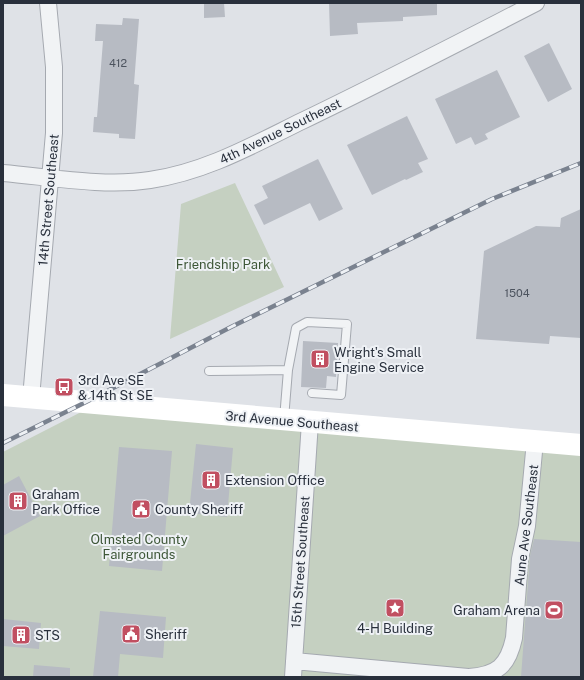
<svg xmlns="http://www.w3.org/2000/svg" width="584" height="680" font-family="'Public Sans',sans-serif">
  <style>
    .green { fill: #c5d0c1 }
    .building { fill: #b7bbc3 }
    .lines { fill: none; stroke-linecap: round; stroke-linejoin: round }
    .service-casing { stroke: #a5a9b0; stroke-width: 10 }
    .minor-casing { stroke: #a5a9b0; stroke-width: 18 }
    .service { stroke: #f1f3f5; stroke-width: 8 }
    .minor { stroke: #f1f3f5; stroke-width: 16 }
    .secondary { stroke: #fff; stroke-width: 22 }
    .rail-casing { stroke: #7a828f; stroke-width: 4.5 }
    .rail { stroke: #eef1f5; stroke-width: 3; stroke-dasharray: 9; stroke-linecap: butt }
    .labels { text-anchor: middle; stroke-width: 4; stroke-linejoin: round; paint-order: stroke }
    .number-label { font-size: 11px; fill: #4c535e }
    .street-label { font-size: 13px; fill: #29303c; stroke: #eef1f5 }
    .park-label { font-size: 13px; fill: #3e5738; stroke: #eef1f5 }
    .poi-label { font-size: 13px; fill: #29303c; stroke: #eef1f5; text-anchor: start }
  </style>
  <rect width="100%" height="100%" fill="#dfe2e7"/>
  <path class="green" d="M235,183L284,287L170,339L181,204Z
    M85,410L581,454V677H3V452Z"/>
  <path class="building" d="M204,3H224L225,17L204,18Z
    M329,3H437V15L403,17V21L357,23L358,34L330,36Z
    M123,18L139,19L134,84L139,85L135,139L119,138V134L93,132L94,117H97L103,41H95L96,24L122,25Z
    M549,43L572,89L548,102L524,56Z
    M497,70L520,117L485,134L488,139L475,145L471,137L456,144L435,99Z
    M407,116L428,159L418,163L423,172L406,180L405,179L372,195L347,145Z
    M318,159L343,209L319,221L310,203L264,225L254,205L268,198L262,186Z
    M581,209V338L550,336L549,344L476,339L484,251L536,226L560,227L561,218Z
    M303,341L338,343L336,377L327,376L326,388L301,387Z
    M196,444L233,448L227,517L189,513Z
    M119,447L172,451L162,571L109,566Z
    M19,476L40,516L3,536V485Z
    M534,539L581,542V677H521L530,556Z
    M100,611L166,617L163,658L120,654L118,677H93Z
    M3,619L41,623L39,649L3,646Z
    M34,665L70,668V677H33Z"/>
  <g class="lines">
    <defs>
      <path id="service" d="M288,370L296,328L307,322L347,324L341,395L312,393
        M209,371L288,370L284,419"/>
      <path id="minor" d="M3,173C50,177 104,187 150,180C205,172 253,145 302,121C381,83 458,43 536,3
        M31,398L54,133V67L48,3
        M294,661L468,677
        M293,677L310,422
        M469,677C497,675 508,666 514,638L520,559L527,526L535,441"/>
    </defs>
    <use href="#service" class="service-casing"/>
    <use href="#minor" class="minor-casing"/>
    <use href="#service" class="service"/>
    <use href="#minor" class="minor"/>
    <path class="secondary" d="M3,395L581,445"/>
    <defs>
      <path id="rail" d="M3,443L86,402L231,327L492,199L581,163"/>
    </defs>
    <use href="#rail" class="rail-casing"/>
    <use href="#rail" class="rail"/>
  </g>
  <defs>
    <symbol id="building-square" viewBox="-11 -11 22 22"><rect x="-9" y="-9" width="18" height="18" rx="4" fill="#c14f61" stroke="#eef1f5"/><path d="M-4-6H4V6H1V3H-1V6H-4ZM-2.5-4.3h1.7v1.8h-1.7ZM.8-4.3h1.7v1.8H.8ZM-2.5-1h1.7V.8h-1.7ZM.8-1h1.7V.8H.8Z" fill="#fff"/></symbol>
    <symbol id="bus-square" viewBox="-11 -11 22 22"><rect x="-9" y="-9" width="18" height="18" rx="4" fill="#c14f61" stroke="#eef1f5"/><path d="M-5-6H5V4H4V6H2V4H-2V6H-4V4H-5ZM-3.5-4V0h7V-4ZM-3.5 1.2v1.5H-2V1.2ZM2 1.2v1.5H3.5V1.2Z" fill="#fff"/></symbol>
    <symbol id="civic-square" viewBox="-11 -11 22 22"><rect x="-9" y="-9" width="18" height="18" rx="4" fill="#c14f61" stroke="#eef1f5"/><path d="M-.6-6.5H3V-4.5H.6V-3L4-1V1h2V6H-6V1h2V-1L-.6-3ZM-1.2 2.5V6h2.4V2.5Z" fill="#fff"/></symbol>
    <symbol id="sight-square" viewBox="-11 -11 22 22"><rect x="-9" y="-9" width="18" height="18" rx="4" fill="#c14f61" stroke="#eef1f5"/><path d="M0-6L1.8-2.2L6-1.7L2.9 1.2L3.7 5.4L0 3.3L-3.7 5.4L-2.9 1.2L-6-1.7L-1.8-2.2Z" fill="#fff"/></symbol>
    <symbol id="stadium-square" viewBox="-11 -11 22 22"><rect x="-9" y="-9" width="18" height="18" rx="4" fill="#c14f61" stroke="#eef1f5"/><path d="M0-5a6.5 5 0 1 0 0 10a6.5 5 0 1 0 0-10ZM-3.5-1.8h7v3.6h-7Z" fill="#fff"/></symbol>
  </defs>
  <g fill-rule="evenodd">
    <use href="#building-square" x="309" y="348" width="22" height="22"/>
    <use href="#bus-square" x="53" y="376" width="22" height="22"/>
    <use href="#building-square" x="200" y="469" width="22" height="22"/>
    <use href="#building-square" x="7" y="490" width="22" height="22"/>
    <use href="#civic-square" x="130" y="498" width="22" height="22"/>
    <use href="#sight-square" x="384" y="597" width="22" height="22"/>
    <use href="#stadium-square" x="543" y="599" width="22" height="22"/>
    <use href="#civic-square" x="120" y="623" width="22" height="22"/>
    <use href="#building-square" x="10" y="624" width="22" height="22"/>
  </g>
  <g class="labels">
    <g class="number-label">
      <text x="118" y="67">412</text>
      <text x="517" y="297">1504</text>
    </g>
    <g class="street-label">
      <text transform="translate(280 131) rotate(-26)" y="5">4th Avenue Southeast</text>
      <text transform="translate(48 200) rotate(-85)" y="5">14th Street Southeast</text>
      <text transform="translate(292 421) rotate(5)" y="5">3rd Avenue Southeast</text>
      <text transform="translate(526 525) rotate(-83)" y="5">Aune Ave Southeast</text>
      <text transform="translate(300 562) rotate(-86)" y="5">15th Street Southeast</text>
    </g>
    <g class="park-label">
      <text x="223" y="269">Friendship Park</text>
      <text x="139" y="544">Olmsted County<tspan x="139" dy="15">Fairgrounds</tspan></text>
    </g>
    <g class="poi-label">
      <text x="334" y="357">Wright's Small<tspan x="334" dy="15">Engine Service</tspan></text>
      <text x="78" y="385">3rd Ave SE<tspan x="78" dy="15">&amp; 14th St SE</tspan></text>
      <text x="225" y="485">Extension Office</text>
      <text x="32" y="499">Graham<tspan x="32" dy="15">Park Office</tspan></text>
      <text x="155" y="514">County Sheriff</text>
      <text x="540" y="615" text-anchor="end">Graham Arena</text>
      <text x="395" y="633" text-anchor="middle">4-H Building</text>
      <text x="145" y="639">Sheriff</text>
      <text x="35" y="640">STS</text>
    </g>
  </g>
  <rect width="584" height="680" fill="none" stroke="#29303c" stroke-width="8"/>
</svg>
